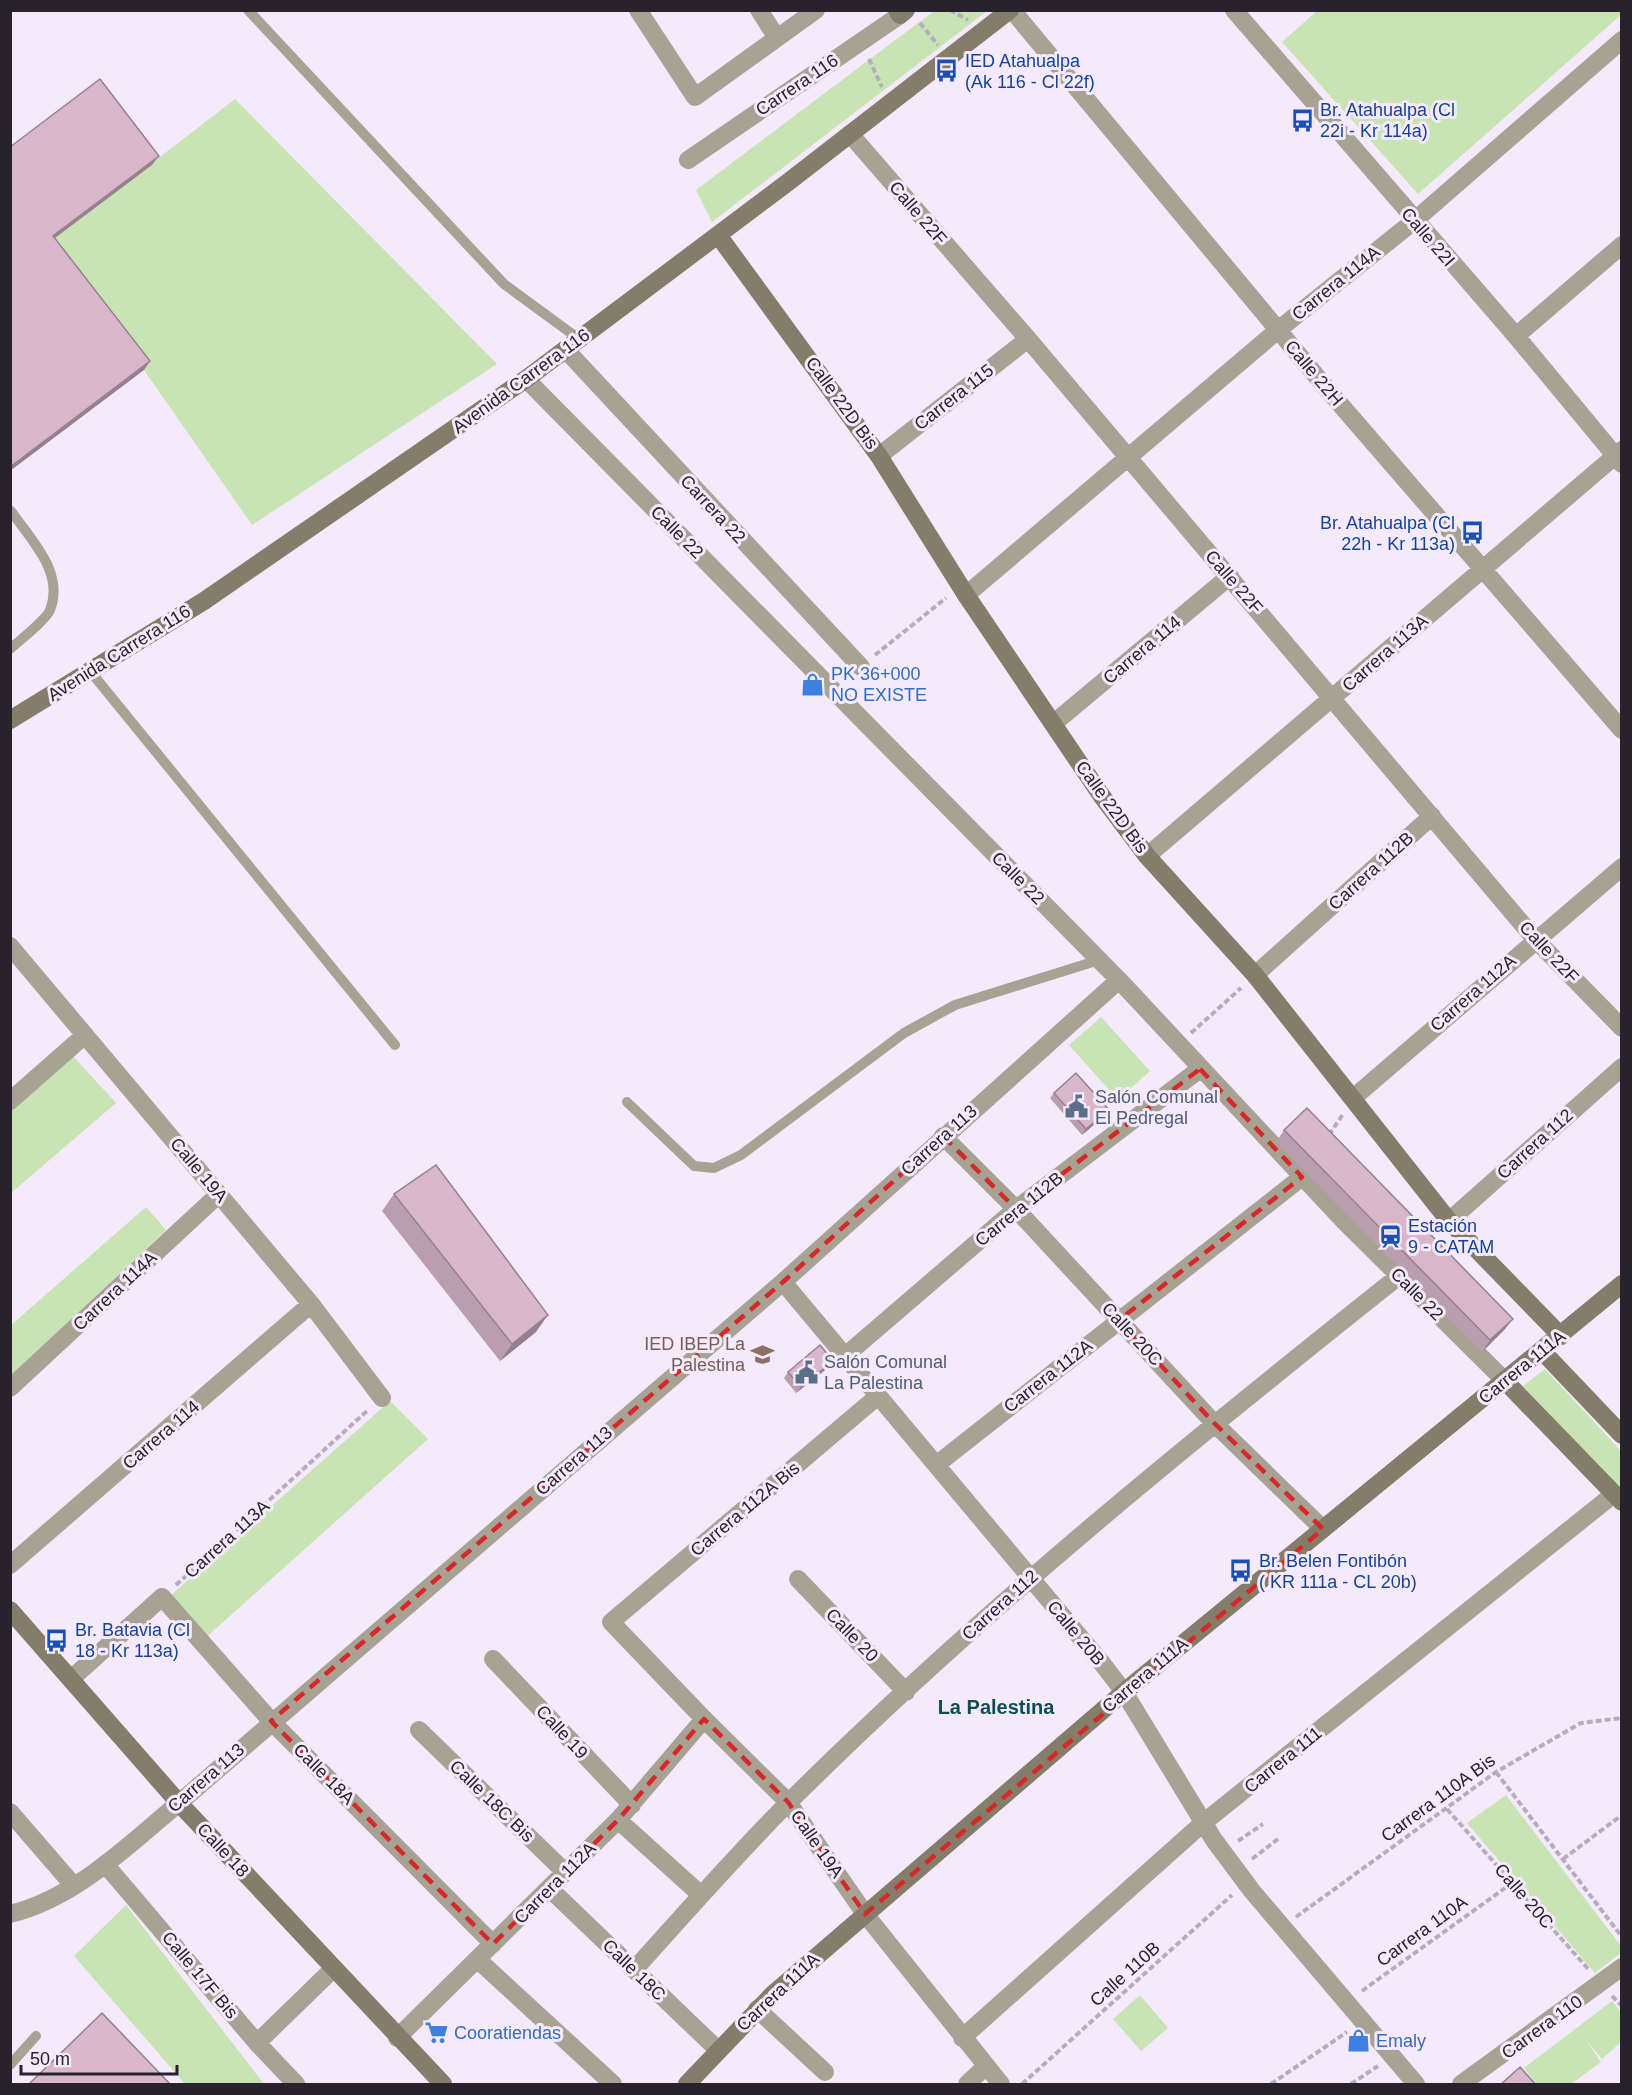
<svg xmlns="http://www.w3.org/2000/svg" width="1632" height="2095" font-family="Arial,sans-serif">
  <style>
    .green { fill: #c8e4b4 }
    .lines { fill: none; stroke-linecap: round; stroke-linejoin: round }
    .path { stroke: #b6adbc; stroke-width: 4; stroke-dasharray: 6 3; stroke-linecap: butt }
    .lane { stroke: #a8a295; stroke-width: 10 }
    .street { stroke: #a8a295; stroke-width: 18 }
    .secondary { stroke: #857d6a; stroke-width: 18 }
    .wall { fill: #ba9dae }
    .shaded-wall { fill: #97808d }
    .building { fill: #d8b7ca; stroke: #97808d; stroke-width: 1.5 }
    .marked { fill: none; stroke: #d62828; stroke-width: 4.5; stroke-dasharray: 12 8; stroke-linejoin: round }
    .labels { text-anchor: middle; stroke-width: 6; stroke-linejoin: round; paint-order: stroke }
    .transit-label { font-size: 18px; fill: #164399; stroke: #f5eafc; text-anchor: start }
    .street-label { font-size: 18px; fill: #28222c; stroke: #f5eafc }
    .shop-label { font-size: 18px; fill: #366cbe; stroke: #f5eafc; text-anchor: start }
    .service-label { font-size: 18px; fill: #4e5e75; stroke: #f5eafc; text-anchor: start }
    .education-label { font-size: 18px; fill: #785e54; stroke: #f5eafc; text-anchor: end }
    .neighbourhood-label { font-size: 20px; font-weight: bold; fill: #0e4d52; stroke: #f5eafc }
  </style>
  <rect width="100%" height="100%" fill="#f5eafc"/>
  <path class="green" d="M1318,10H1621L1622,14L1418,194L1282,42Z
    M934,11H987L712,222L696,190Z
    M235,99L497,364L252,525L144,370L47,244Z
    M1101,1017L1150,1071L1118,1100L1069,1045Z
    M73,1056L116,1103L11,1193L10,1110Z
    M146,1207L166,1230L11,1375V1325Z
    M1545,1369L1621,1451V1490L1523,1386Z
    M390,1401L428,1439L203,1640L170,1596Z
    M1506,1795L1621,1946V1953L1595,1973L1467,1823Z
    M126,1905L264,2084H185L74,1956Z
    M1140,1995L1168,2028L1141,2051L1113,2019Z
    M1612,2001L1621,2012V2042L1602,2059L1586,2040L1601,2062L1571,2084H1536L1524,2068Z"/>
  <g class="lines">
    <path class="path" d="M950,10L968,20
      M920,23L938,45
      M869,59L882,87
      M875,655L946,598
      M1191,1033L1241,988
      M1329,1135L1343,1114
      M176,1585L368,1410
      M1496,1772L1622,1937
      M1447,1809L1589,1970
      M1238,1841L1263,1824
      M1252,1859L1278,1839
      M1563,1859L1622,1815
      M1296,1917L1496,1772L1581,1723L1622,1718
      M1362,1991L1512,1883
      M1612,1996L1622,2006
      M1022,2084L1232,1895
      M1271,2084L1347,2032
      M1351,2084L1378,2066"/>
    <path class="lane" d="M248,10L504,284L579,339
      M10,649C20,640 46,620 50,610C65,572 30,539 11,511
      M90,671L395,1045
      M627,1102L694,1166L714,1168L741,1155L904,1033L955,1005L1099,960
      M10,2065L36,2036"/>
    <path class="street" d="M638,10L695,97L816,10
      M759,10L777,38
      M1012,10L1333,396L1622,730
      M1234,10L1516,336L1622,464
      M850,134L1028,339L1535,939L1622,1028
      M688,160L900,15
      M1516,336L1622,245
      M566,350L861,667
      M526,379L1119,980L1344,1221L1505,1381
      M879,456L1028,339
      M966,595L1278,330L1414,221L1622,40
      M1054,723L1230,576
      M1147,856L1622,450
      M10,946L311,1304L382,1398
      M1255,975L1432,816
      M1353,1098L1622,867
      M10,1101L85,1035
      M943,1136L1016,1209L1214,1423L1323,1529
      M1449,1221L1622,1067
      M783,1282L1101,1662L1124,1692L1214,1840L1252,1891L1416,2084
      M845,1356L1016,1209L1200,1069
      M10,1388L219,1194
      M878,1396L611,1622L704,1719L788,1802L865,1914L1001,2084
      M936,1465L1302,1177
      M10,1565L311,1304
      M798,1579L906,1692
      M493,1659L632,1805
      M71,1679L162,1597L271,1721L493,1944
      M419,1730L565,1872
      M10,1812L74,1886
      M618,1820L701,1895
      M105,1864L257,2043L296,2084
      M550,1889L718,2050
      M10,1914C76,1898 128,1845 179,1803L783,1282L1119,980
      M477,1959L613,2084
      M634,1970C685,1913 735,1856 789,1802C980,1612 1189,1443 1399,1276
      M757,2009L825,2072
      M397,2038L618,1820L704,1719
      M962,2038L1203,1823L1614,1494
      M257,2043L333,1969
      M967,2084L985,2067
      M1461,2084L1622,1967"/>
    <path class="secondary" d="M897,10L900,15L906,10
      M718,235L879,456L966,595L1101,795L1147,856L1255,975L1449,1221L1561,1336
      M10,720L204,601L526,379L787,183L1010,10
      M1542,1351L1622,1435
      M1505,1381L1622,1502
      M10,1610L179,1803L443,2084
      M687,2084L773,1994L1124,1692L1622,1284"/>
  </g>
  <path class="wall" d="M1054,1093L1109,1110L1104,1116L1082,1135L1050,1098Z
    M1284,1130L1513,1319L1504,1330L1482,1352L1276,1142Z
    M394,1194L536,1332L500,1361L382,1211Z
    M833,1361L829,1367L796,1393L784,1378L788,1372Z"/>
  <path class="shaded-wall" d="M159,156L152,165L47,244L53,236Z
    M150,361L144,370L10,471V467Z
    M1109,1110L1104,1116L1082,1135L1086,1129Z
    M548,1315L536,1332L500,1361L512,1344Z
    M1513,1319L1504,1330L1482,1352L1490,1340Z
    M833,1361L829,1367L796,1393L801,1387Z"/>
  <path class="building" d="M100,79L159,156L53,236L150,361L10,467V147Z
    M1076,1073L1109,1110L1086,1129L1054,1093Z
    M1307,1108L1513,1319L1490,1340L1284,1130Z
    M436,1165L548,1315L512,1344L394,1194Z
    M820,1345L833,1361L801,1387L788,1372Z
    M102,2013L171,2085H28Z
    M1520,2067L1536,2085H1500Z"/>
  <path class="marked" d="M1200,1069L1302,1177L1119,1320L1214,1423L1323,1529L865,1914L788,1802L704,1719L618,1820L493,1944L271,1721L783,1282L943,1136L1016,1209Z"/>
  <defs>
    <symbol id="bus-bare" viewBox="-9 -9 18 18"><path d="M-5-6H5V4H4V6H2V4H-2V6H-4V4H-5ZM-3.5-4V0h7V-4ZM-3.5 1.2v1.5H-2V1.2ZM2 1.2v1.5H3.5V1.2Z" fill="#1a4fb4" stroke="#f5eafc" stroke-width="2.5" paint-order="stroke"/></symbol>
    <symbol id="shop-bare" viewBox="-9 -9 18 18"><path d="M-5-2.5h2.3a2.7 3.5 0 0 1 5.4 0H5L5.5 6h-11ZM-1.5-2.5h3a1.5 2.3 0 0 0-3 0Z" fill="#3f7fe0" stroke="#f5eafc" stroke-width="2.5" paint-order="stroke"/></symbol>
    <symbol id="civic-bare" viewBox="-9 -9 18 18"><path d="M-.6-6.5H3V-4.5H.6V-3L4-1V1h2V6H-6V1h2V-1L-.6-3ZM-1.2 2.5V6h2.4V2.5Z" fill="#5c6f8a" stroke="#f5eafc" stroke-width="2.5" paint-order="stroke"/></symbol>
    <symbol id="station-bare" viewBox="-9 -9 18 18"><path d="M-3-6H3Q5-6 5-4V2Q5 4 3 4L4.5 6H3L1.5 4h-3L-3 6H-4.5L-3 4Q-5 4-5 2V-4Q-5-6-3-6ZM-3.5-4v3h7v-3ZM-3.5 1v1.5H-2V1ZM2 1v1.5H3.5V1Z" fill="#1a4fb4" stroke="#f5eafc" stroke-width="2.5" paint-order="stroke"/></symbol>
    <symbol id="school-bare" viewBox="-9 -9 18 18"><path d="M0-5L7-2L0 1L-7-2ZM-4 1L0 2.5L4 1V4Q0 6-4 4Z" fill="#8d6e63" stroke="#f5eafc" stroke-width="2.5" paint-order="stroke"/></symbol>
    <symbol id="supermarket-bare" viewBox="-9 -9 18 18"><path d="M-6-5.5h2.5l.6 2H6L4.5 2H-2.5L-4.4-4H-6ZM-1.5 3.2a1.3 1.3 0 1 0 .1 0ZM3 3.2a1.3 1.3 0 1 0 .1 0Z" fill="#3f7fe0" stroke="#f5eafc" stroke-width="2.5" paint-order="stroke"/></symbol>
  </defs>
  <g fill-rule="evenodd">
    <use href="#bus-bare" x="930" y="54" width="33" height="33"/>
    <use href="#bus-bare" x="1286" y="104" width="33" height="33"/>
    <use href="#bus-bare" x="1456" y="516" width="33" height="33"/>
    <use href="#shop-bare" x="796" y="668" width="33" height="33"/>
    <use href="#civic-bare" x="1060" y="1090" width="33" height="33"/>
    <use href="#station-bare" x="1374" y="1220" width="33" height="33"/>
    <use href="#school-bare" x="746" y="1338" width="33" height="33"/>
    <use href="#civic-bare" x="790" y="1356" width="33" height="33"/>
    <use href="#bus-bare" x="1224" y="1554" width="33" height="33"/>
    <use href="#bus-bare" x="40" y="1624" width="33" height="33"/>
    <use href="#supermarket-bare" x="420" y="2016" width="33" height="33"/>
    <use href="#shop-bare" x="1342" y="2024" width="33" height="33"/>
  </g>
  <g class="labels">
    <g class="transit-label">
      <text x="965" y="67">IED Atahualpa<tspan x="965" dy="21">(Ak 116 - Cl 22f)</tspan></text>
      <text x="1320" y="116">Br. Atahualpa (Cl<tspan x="1320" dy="21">22i - Kr 114a)</tspan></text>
      <text x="1455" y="529" text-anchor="end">Br. Atahualpa (Cl<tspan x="1455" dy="21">22h - Kr 113a)</tspan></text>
      <text x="1408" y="1232">Estación<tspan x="1408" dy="21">9 - CATAM</tspan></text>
      <text x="1259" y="1567">Br. Belen Fontibón<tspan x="1259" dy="21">( KR 111a - CL 20b)</tspan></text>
      <text x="75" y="1636">Br. Batavia (Cl<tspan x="75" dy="21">18 - Kr 113a)</tspan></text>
    </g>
    <g class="street-label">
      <text transform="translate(797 85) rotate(-34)" y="6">Carrera 116</text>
      <text transform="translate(918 213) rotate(49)" y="6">Calle 22F</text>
      <text transform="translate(1428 237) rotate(49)" y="6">Calle 22I</text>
      <text transform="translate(1336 283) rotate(-39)" y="6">Carrera 114A</text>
      <text transform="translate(1314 373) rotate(50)" y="6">Calle 22H</text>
      <text transform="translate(521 381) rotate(-36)" y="6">Avenida Carrera 116</text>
      <text transform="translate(954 397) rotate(-38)" y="6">Carrera 115</text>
      <text transform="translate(842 403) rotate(54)" y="6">Calle 22D Bis</text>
      <text transform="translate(713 509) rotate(47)" y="6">Carrera 22</text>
      <text transform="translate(677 532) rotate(45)" y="6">Calle 22</text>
      <text transform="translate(1234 582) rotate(49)" y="6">Calle 22F</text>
      <text transform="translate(1142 650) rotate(-40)" y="6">Carrera 114</text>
      <text transform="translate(119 653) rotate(-32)" y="6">Avenida Carrera 116</text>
      <text transform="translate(1385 653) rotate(-41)" y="6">Carrera 113A</text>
      <text transform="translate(1112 807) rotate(54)" y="6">Calle 22D Bis</text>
      <text transform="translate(1371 871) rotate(-42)" y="6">Carrera 112B</text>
      <text transform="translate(1018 878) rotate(45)" y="6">Calle 22</text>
      <text transform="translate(1549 952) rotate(47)" y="6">Calle 22F</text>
      <text transform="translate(1473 993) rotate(-41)" y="6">Carrera 112A</text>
      <text transform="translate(939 1140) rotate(-42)" y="6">Carrera 113</text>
      <text transform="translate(1535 1144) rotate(-42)" y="6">Carrera 112</text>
      <text transform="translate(199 1170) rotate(50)" y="6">Calle 19A</text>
      <text transform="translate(1019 1209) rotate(-39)" y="6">Carrera 112B</text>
      <text transform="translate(115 1291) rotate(-43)" y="6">Carrera 114A</text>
      <text transform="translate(1417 1294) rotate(45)" y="6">Calle 22</text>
      <text transform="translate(1132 1334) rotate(47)" y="6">Calle 20C</text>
      <text transform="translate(1522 1367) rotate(-39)" y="6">Carrera 111A</text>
      <text transform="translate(1048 1376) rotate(-38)" y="6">Carrera 112A</text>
      <text transform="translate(161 1435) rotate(-41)" y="6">Carrera 114</text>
      <text transform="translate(574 1461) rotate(-41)" y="6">Carrera 113</text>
      <text transform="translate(745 1509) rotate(-40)" y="6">Carrera 112A Bis</text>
      <text transform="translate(227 1539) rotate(-42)" y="6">Carrera 113A</text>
      <text transform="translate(1000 1605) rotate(-42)" y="6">Carrera 112</text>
      <text transform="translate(1076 1633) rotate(50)" y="6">Calle 20B</text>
      <text transform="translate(852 1635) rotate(46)" y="6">Calle 20</text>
      <text transform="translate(1145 1675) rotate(-40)" y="6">Carrera 111A</text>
      <text transform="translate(562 1732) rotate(47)" y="6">Calle 19</text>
      <text transform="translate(1283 1760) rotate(-39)" y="6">Carrera 111</text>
      <text transform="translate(324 1774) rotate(45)" y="6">Calle 18A</text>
      <text transform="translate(206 1778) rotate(-41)" y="6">Carrera 113</text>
      <text transform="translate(1438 1798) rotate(-36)" y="6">Carrera 110A Bis</text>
      <text transform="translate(492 1801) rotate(44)" y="6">Calle 18C Bis</text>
      <text transform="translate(817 1844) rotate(55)" y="6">Calle 19A</text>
      <text transform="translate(223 1850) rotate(47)" y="6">Calle 18</text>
      <text transform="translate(555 1883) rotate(-45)" y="6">Carrera 112A</text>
      <text transform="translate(1524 1896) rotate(49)" y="6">Calle 20C</text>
      <text transform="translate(1422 1931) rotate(-36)" y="6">Carrera 110A</text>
      <text transform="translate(634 1970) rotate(44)" y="6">Calle 18C</text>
      <text transform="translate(1125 1974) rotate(-42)" y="6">Calle 110B</text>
      <text transform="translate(200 1975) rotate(50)" y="6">Calle 17F Bis</text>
      <text transform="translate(778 1992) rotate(-43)" y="6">Carrera 111A</text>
      <text transform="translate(1542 2027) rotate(-36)" y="6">Carrera 110</text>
    </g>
    <g class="shop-label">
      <text x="831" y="680">PK 36+000<tspan x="831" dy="21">NO EXISTE</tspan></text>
      <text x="454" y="2039">Cooratiendas</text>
      <text x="1376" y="2047">Emaly</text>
    </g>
    <g class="service-label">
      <text x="1095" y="1103">Salón Comunal<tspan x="1095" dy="21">El Pedregal</tspan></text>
      <text x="824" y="1368">Salón Comunal<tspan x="824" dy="21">La Palestina</tspan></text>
    </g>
    <g class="education-label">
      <text x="745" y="1350">IED IBEP La<tspan x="745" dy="21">Palestina</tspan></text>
    </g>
    <g class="neighbourhood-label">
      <text x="996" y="1714">La Palestina</text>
    </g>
  </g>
  <rect width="1632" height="2095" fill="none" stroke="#28222c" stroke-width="24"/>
  <path d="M21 2065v9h156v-9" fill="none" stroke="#28222c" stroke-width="3"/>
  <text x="30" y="2065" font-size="18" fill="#28222c" stroke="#f5eafc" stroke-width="4.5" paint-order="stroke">50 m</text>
</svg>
